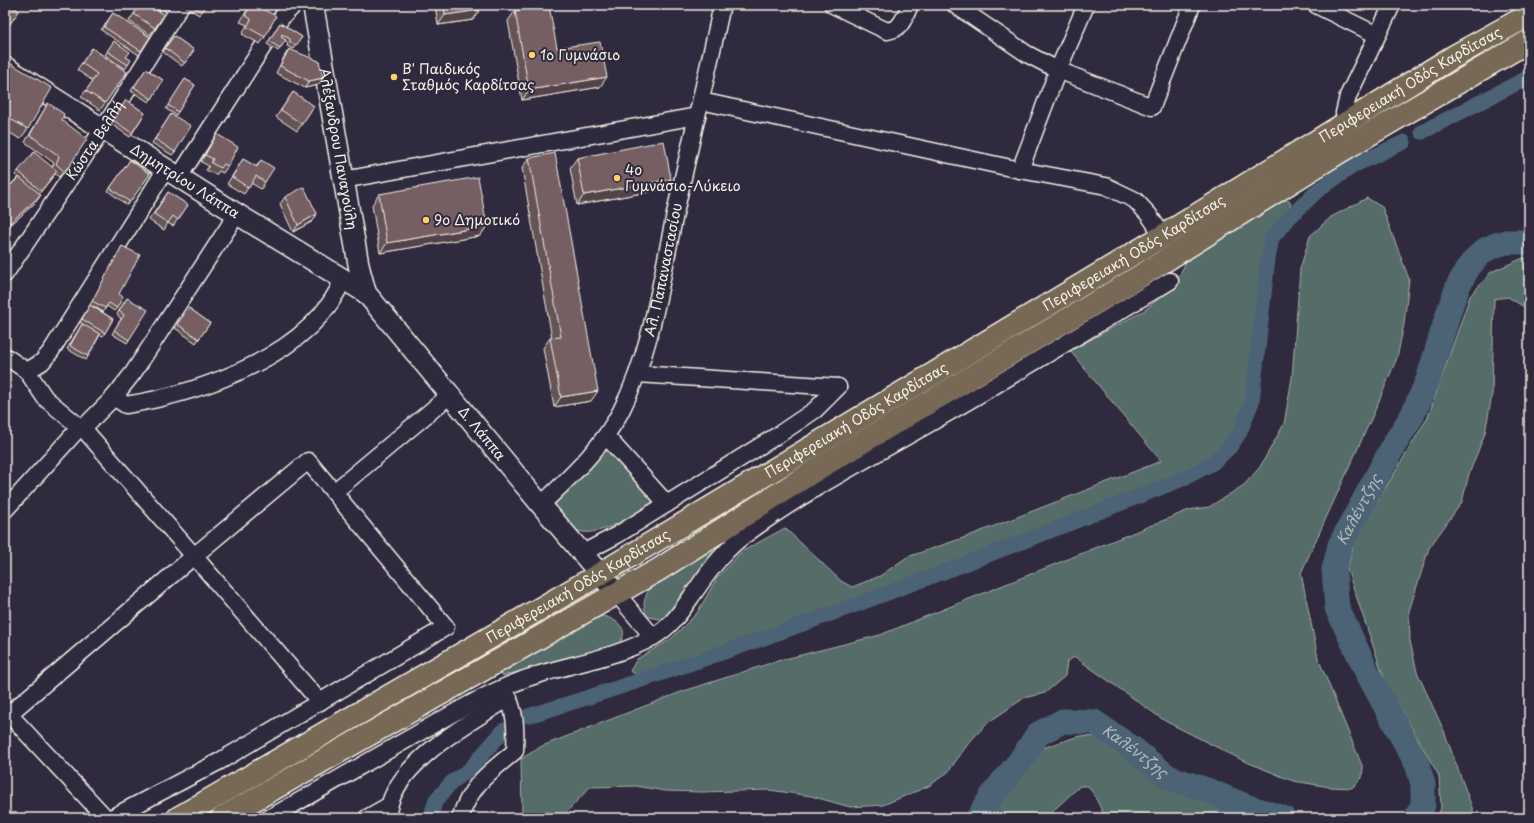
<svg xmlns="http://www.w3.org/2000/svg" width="1534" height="823" font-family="'Playpen Sans',sans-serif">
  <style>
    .green { fill: #576c67; stroke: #a6aea8 }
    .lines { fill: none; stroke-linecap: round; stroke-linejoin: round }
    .canal { stroke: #4b6375; stroke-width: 15 }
    .river { stroke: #4b6375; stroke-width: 25 }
    .minor-casing { stroke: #f4f1e8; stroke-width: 19 }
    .tertiary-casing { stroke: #f4f1e8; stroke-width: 23 }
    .primary-casing { stroke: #f4f1e8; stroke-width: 25 }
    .minor { stroke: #2f2a3d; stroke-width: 16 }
    .tertiary { stroke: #2f2a3d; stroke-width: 20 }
    .primary { stroke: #776954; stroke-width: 22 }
    .wall { fill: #655256; stroke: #f4f1e8 }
    .shaded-wall { fill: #524246; stroke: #f4f1e8 }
    .building { fill: #755f64; stroke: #f4f1e8 }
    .poi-dot { fill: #ffd166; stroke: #2f2a3d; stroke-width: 1.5 }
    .labels { text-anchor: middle; stroke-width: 4; stroke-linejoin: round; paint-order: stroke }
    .poi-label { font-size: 14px; fill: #f4f1e8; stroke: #2f2a3d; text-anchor: start }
    .street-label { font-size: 14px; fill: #f4f1e8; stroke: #2f2a3d }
    .water-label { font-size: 15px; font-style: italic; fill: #b0b8ba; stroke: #2f2a3d }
  </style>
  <rect width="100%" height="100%" fill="#2f2a3d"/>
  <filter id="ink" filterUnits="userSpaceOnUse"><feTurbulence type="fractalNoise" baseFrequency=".025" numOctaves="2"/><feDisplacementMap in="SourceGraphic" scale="8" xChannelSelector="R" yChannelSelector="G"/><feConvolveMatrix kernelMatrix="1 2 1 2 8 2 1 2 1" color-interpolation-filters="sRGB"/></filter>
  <g filter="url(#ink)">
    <path class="green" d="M1284,198L1290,202L1291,209L1268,239L1249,402L1228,443L1206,463L1171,481L811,617L638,676L630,671L637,659L671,639L697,613L717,578L741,552L785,528L841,581L852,587L880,576L907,557L966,537L1161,461L1070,351L1145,310L1174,286L1191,252Z
      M1367,198L1382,207L1409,279L1404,324L1397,358L1373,415L1301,573L1318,658L1363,768L1362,778L1352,788L1330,787L1293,781L1244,761L1165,721L1075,657L1067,661L1065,676L1045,693L1024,698L986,724L968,744L948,772L929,786L883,805L850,807L811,796L769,790L702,792L665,791L636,786L590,787L561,818H522L521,759L542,746L681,692L777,661L880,635L1189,510L1209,507L1244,485L1260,467L1284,424L1292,378L1300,269L1310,236L1331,217Z
      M1523,258L1529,259V310L1508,297L1494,299L1492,395L1485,433L1469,474L1462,502L1429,548L1409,611L1410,641L1417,672L1444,731L1474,813L1483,818H1437L1441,808L1439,776L1385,681L1347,569L1355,539L1428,417L1470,296L1491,272Z
      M610,445L654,501C638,513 595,542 574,529C567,525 560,515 555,508V504Z
      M720,541L721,544C697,566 686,596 664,620L649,617C639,607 646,592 654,583Z
      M603,616C618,619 632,632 617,645L503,676L500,672L592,619Z
      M1079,736L1101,737L1152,777L1261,818H1106C1099,807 1096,796 1088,786H1080L1045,818H987L1043,748Z"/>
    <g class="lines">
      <path class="canal" d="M1422,132L1529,77
        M528,716C751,648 968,564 1185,478L1213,463L1230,447L1240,432L1252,402L1268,259L1272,238L1289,218L1317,191L1353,166L1404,142
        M430,818L436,800L452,782L470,769L504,730"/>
      <g class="river">
        <path id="s1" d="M978,818L995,791L1020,761L1038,734L1063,721L1094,722L1132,748L1168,777L1207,790L1248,807L1283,818"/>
        <path id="s2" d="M1416,818L1423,805V784L1417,764L1367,672L1337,608L1334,570L1340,545L1395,443L1412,416L1428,380L1450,308L1458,286L1468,268L1476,258L1485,250L1496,245L1506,242H1529"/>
      </g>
      <defs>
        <g id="minor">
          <path d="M833,5L887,31C902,29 904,18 910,5"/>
          <path d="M955,5L1027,54L1058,70L1152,107L1192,5"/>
          <path d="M1316,5L1377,35"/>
          <path d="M701,101L1020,170L1106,186L1135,200L1149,215L1163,236"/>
          <path d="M1346,122L1344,113L1348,96L1392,5"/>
          <path d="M1020,170L1058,70L1086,5"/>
          <path d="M179,177L282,17L294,5"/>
          <path d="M343,180L697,116"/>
          <path id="s3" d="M5,274L103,129L181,5"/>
          <path d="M5,356L27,371L45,398L76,424L81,426L86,425L114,397L133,373L237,214"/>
          <path d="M27,371L42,362L51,351L166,169"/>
          <path d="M637,374L838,387"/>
          <path d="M114,397L126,405C200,393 313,355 343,279"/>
          <path d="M606,436L667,504"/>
          <path d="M334,492L450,395"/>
          <path id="s4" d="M541,505C571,476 601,449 621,411C652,350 661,280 675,214C690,144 707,75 722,5"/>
          <path d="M5,510L81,426L194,556L308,461L446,627L220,761L111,818"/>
          <path d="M583,553L617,535L781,433L815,410L838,387"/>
          <path d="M617,594L653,637"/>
          <path d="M5,710L106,818"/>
          <path d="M9,714L194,556L320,702"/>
          <path d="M269,818C316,792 362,765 408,739C445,718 482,695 522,680C565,664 613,660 653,637C673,626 683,608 696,590C711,568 727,547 749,532C805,491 867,459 927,425C1009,378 1089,329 1170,281"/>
          <path d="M367,818L388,806"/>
          <path d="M388,818C387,767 470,722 509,698"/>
          <path d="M460,818C472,783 488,774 515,751C516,728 516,710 504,690"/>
        </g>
        <g id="tertiary">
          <path id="s5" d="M313,5L359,267L366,293"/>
          <path id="s6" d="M5,67L237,214L366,293L541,505L617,594"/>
        </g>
        <g id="primary">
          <path id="s7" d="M178,818L600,574L1163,236L1453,57L1529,15"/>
          <path d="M222,818L658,570L819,468L1137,278L1341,151L1529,41"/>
        </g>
      </defs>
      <use href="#minor" class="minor-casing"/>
      <use href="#tertiary" class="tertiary-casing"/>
      <use href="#primary" class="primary-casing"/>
      <use href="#minor" class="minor"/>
      <use href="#tertiary" class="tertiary"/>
      <use href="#primary" class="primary"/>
    </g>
    <path class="wall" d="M5,5L19,11L5,30Z
      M140,5L152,7L153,5H171L164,15H163L150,35L129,21Z
      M187,5H207L199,15L186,7Z
      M250,5L265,37L260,44L242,34L247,25L240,22Z
      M435,5H480L473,20L438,25Z
      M515,11L557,48L600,87L522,100L508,21Z
      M113,13L150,37L139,55L101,30Z
      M280,23L302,37L293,49L287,46L288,43L285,41L278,51L267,44Z
      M174,36L194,50L182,66L163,52Z
      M114,41L127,57L128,65L125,69L105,55Z
      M92,48L127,72L100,110L81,97L93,81L77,70Z
      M289,49L318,85L305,88L276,73L285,55Z
      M8,62L28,129L20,139L5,130V67Z
      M146,69L163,80L149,102L131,91Z
      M185,79L195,85L176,115L166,109Z
      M293,92L314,106L297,131L276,117Z
      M126,100L145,113L130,137L111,124Z
      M48,103L62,120L65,172L59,177L55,174L39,194L36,202L5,230V191L18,177L15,175L18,171L52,167L54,163L25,142L44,110Z
      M171,114L175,152L172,155L152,143Z
      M217,134L228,166L223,173L219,171L216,175L206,170L209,166L201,162L212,141Z
      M529,158L591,401L554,407L543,348L550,338H552L522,168Z
      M577,158L671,179L664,189L577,205L570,168Z
      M243,159L256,167L261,160L265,182L261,189L251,183L244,194L227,184Z
      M130,160L150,174L127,205L108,191Z
      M168,192L188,205L173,226L168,223L164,230L149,220Z
      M379,194L487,226L480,236L380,253L372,205Z
      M285,197L313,221L293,232L280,204Z
      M122,246L119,294L117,308L114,311L107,306L103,312L93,306L113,319L103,336L100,335L86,360L67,349L82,324L87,327L80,322L90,305Z
      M127,298L129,340L127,343L112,334L121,319L117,314Z
      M189,308L210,323L196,343L175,328Z"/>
    <path class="shaded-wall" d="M480,10L473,20L438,25L445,15Z
      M607,77L600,87L522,100L529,90Z
      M323,78L318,85L305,88L309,81Z
      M70,165L65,172L59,177L64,171Z
      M671,179L664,189L577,205L584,195Z
      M41,195L36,202L5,230L10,223Z
      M317,214L313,221L293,232L298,225Z
      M487,226L480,236L380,253L387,243Z
      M598,391L591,401L554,407L561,397Z"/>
    <path class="building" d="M5,5H11L19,11L8,27L5,25Z
      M140,5H149L164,15L155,28L134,14Z
      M154,5H171L167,12L161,8L159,12L152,7Z
      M191,5H207L202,12Z
      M251,5H255L276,16L265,37L247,27L251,19L245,15Z
      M444,5H480V10L445,15Z
      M549,6L557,48L600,42L607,77L529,90L515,11Z
      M113,13L150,37L141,51L104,27Z
      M280,23L302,37L296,46L290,42V39L282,34L281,37L286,40L280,48L269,41Z
      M174,36L194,50L185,63L165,48Z
      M114,41L130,52L126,57L131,60L128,65L107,51Z
      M92,48L127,72L105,103L86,91L97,74L82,63Z
      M289,49L319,61L323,78L309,81L280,66Z
      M8,62L52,88L28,129L5,116V68Z
      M146,69L163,80L152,99L134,87Z
      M185,79L195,85L178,112L168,105Z
      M293,92L314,106L302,124L281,110Z
      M126,100L145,113L132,133L113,120Z
      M48,103L64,114L62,120L87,139L70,165L64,171L56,164L59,156L30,135Z
      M171,114L191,126L175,152L155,139Z
      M217,134L238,147L228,166L224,164L221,168L211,163L213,159L205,155Z
      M664,141L671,179L584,195L577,158Z
      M34,152L57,171L41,191L18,171Z
      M555,153L598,391L561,397L550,338L561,337L529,158Z
      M243,159L257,167L261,160L274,168L265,182L256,176L249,188L232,177Z
      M130,160L150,174L130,202L110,188Z
      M19,177L41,195L10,223L5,218V191Z
      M478,177L487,226L387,243L379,194Z
      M304,187L317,214L298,225L285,197Z
      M168,192L188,205L178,220L173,216L168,223L154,214Z
      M122,246L140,255L119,294L123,297L117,308L109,303L105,308L92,301Z
      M127,298L148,310L129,340L114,330L124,315L119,311Z
      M90,305L113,319L105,333L82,319Z
      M189,308L210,323L199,339L177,324Z
      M82,324L100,334L88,356L70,346Z"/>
  </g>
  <g class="poi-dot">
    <circle cx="532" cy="55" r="4"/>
    <circle cx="394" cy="77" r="4"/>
    <circle cx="617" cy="178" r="4"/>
    <circle cx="426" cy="220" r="4"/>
  </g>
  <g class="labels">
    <g class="poi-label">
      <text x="540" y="60">1ο Γυμνάσιο</text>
      <text x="402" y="74">Β' Παιδικός<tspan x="402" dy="16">Σταθμός Καρδίτσας</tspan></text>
      <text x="625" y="175">4ο<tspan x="625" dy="16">Γυμνάσιο-Λύκειο</tspan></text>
      <text x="434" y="225">9ο Δημοτικό</text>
    </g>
    <g class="street-label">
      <text dy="5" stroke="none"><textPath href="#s7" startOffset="1434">Περιφερειακή Οδός Καρδίτσας</textPath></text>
      <text dy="5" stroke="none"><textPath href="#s3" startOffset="161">Κώστα Βελλή</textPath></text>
      <text dy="5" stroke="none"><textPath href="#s5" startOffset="146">Αλέξανδρου Παναγούλη</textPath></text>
      <text dy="5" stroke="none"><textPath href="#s6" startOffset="213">Δημητρίου Λάππα</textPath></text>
      <text dy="5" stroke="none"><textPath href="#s7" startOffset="1110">Περιφερειακή Οδός Καρδίτσας</textPath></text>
      <text dy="5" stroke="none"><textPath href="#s4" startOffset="272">Αλ. Παπαναστασίου</textPath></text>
      <text dy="5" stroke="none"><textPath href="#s7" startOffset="786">Περιφερειακή Οδός Καρδίτσας</textPath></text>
      <text dy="5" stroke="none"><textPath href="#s6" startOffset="608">Δ. Λάππα</textPath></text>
      <text dy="5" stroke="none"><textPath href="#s7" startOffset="462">Περιφερειακή Οδός Καρδίτσας</textPath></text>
    </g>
    <g class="water-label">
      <text dy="5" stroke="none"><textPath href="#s2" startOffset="336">Καλέντζης</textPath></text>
      <text dy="5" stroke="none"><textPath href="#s1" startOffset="213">Καλέντζης</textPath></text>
    </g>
  </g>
  <rect width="1534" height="823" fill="none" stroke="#2f2a3d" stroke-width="20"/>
  <rect x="10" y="10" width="1514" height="803" fill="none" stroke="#f4f1e8" stroke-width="1.5" filter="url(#ink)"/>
</svg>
